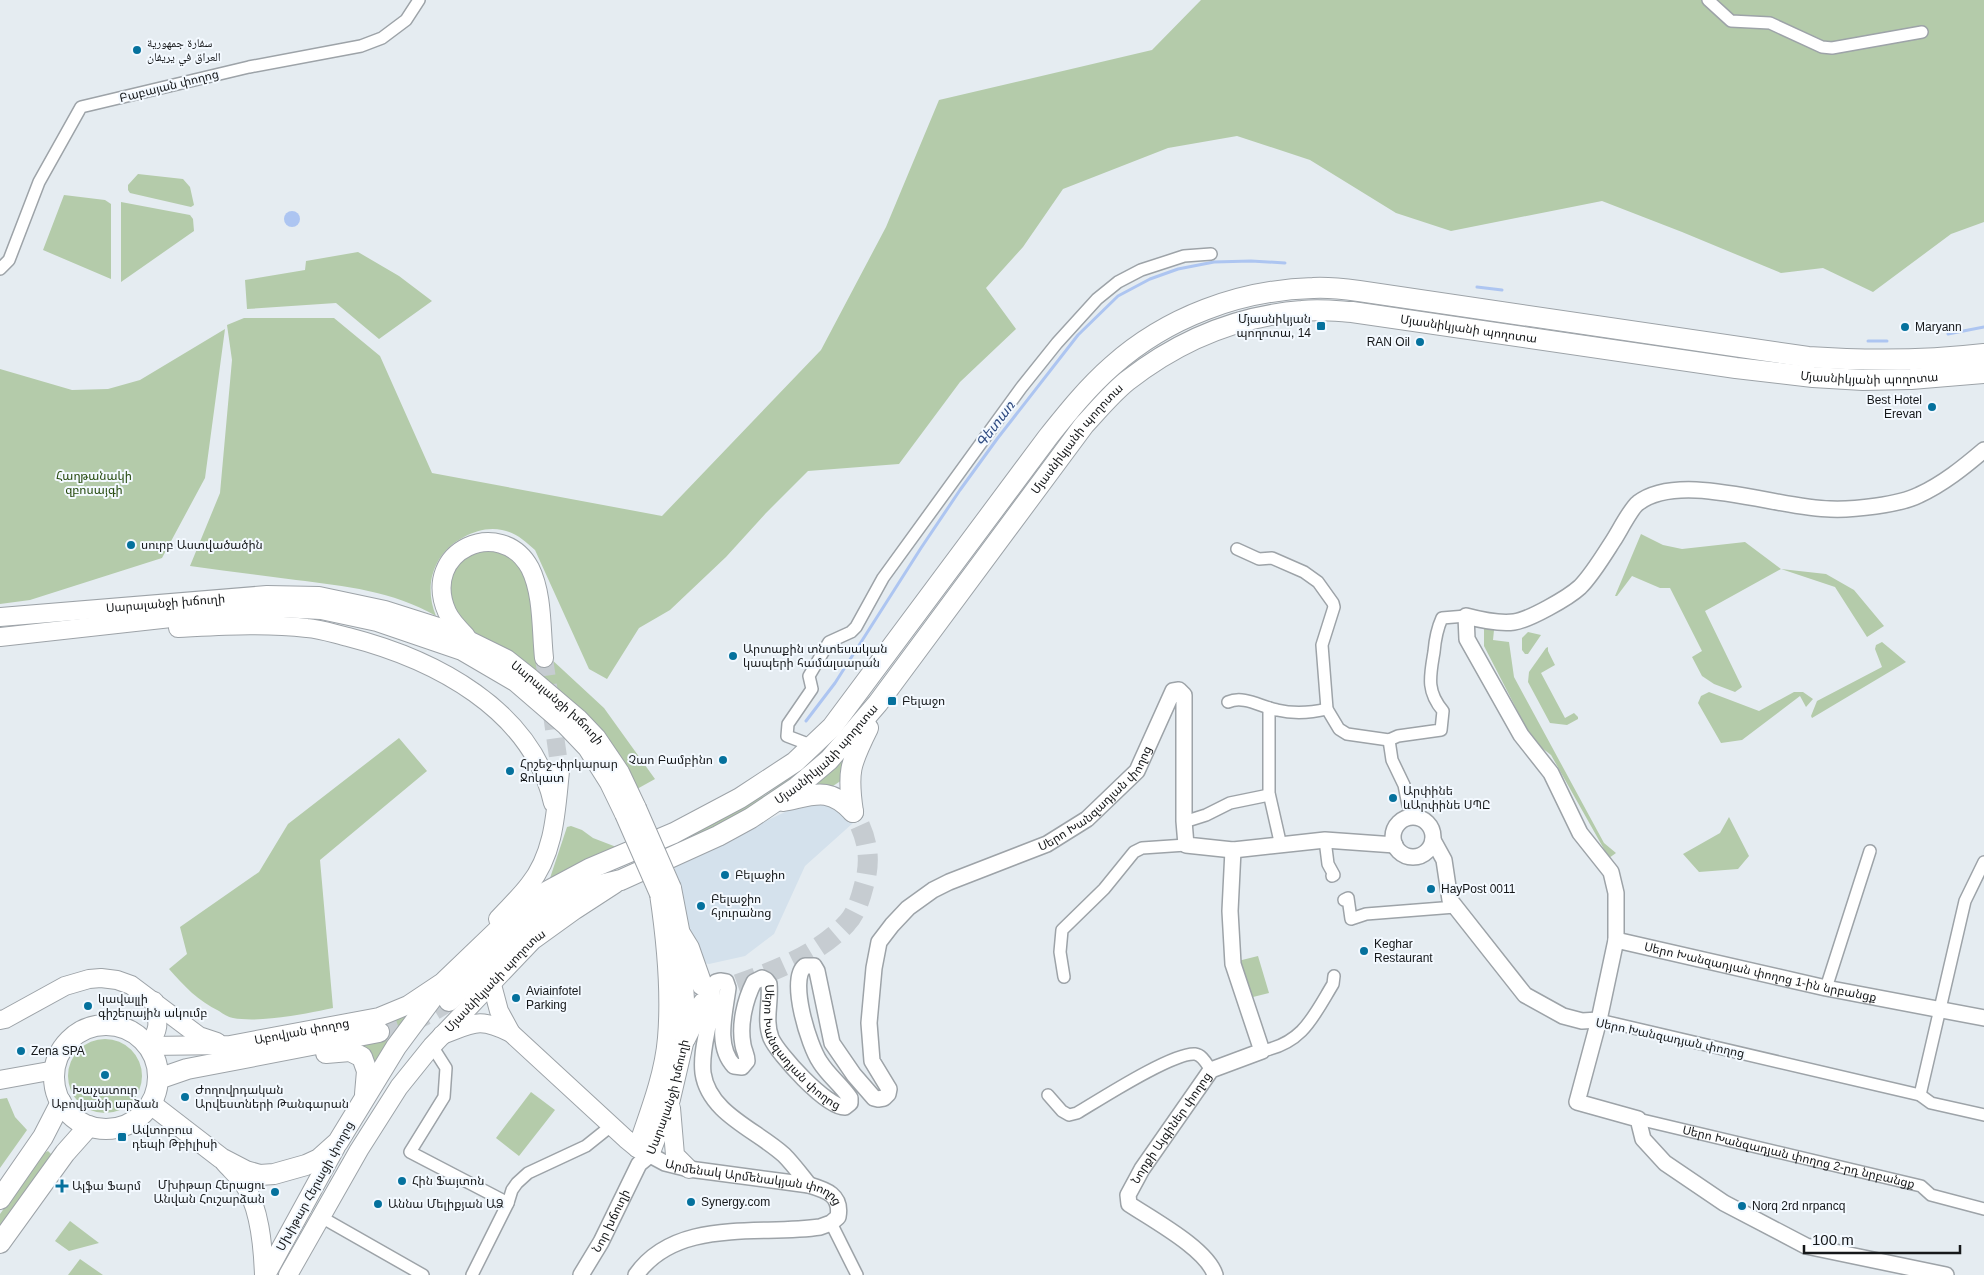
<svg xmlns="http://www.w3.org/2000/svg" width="1984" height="1275" font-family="Arial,'Noto Naskh Arabic','Noto Sans Armenian',sans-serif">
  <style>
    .built { fill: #d4e1ec }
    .green { fill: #b4cbaa }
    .water { fill: #adc5f1 }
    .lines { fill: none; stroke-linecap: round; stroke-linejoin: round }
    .stream { stroke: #adc5f1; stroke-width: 3 }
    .primary-tunnel { stroke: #c6ccd1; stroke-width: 18; stroke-dasharray: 18 9; stroke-linecap: butt }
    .highway-tunnel { stroke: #c6ccd1; stroke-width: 20; stroke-dasharray: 20 10; stroke-linecap: butt }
    .street-casing { stroke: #9da3a8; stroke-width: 14 }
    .secondary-casing { stroke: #9da3a8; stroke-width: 18 }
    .primary-casing { stroke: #9da3a8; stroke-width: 20 }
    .highway-casing { stroke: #9da3a8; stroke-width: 22 }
    .street { stroke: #fff; stroke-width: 11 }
    .secondary { stroke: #fff; stroke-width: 15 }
    .primary { stroke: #fff; stroke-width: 18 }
    .highway { stroke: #fff; stroke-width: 20 }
    .primary-bridge-casing { stroke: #9da3a8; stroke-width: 20; stroke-linecap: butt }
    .primary-bridge { stroke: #fff; stroke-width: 18 }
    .poi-dot { fill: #05719d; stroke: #f3f9ff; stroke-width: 2 }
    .labels { text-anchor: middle; stroke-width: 4; stroke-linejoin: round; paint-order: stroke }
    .poi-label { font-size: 12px; fill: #16181a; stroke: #f3f9ff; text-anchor: start }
    .street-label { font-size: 12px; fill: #16181a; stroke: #f3f9ff }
    .park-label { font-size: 12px; fill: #25490d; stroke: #f3f9ff }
    .water-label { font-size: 14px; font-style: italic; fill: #2e4a80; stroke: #f3f9ff }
  </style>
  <rect width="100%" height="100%" fill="#e5ecf1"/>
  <path class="built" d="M811,800L838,805L853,823L805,866L774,934L745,956L709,964L694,961L675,876V863Z"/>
  <path class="green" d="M1201,0H1984V222L1951,234L1873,292L1823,268L1781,273L1682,232L1602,201L1451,231L1396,213L1310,160L1237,136L1168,148L1063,189L1023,247L986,288L1016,329L960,382L899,464L808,471L766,513L726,557L670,610L639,628L607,679L589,669L535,550C525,541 515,532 502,530C489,527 475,531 464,537C434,552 423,585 436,616C393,591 345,586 296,580C261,575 225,571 190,566L220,493L232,360L227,325L244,318H334L380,356L432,473L662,516L821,350L886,227L939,100L1152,50Z
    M138,174L183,179L190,187L194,205L191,207L130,193L128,190V185Z
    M64,195L105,200L111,204V279L43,250Z
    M121,202L190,215L193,219L194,231L121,282Z
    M358,252L399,276L432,301L379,339L336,303L247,309L245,280L305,270L306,261Z
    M225,329L205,478L162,558L30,600L0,604V369L72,390L108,389L140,380Z
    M1641,534L1663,545L1682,549L1745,542L1781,569L1826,574L1854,590L1884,626L1867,637L1835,587L1781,569L1705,611L1742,687L1735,692L1714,684L1702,676L1692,657L1702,651L1670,588H1660L1632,576L1617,596H1615Z
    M478,550L504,552L523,567L550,658L604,708L655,779L637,789L481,637L461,622L446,593L456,563Z
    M1484,628L1494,630L1493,640L1509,642L1514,677L1604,843L1616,853L1609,858L1551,755L1533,741L1484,646Z
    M1528,632L1541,635L1528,654H1525L1522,650V638Z
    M1882,642L1906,662L1812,718L1811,716L1817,701L1882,667L1875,649L1876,645Z
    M1548,647V651L1555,665L1541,673L1565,718L1574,713L1578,717V719L1567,725L1550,723L1528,682L1529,672L1546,648Z
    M1709,692L1759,711L1794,692H1803L1813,699L1806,707L1800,696L1742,740L1721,743L1698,703L1701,696Z
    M399,738L427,771L320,860L333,1008C305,1014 260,1023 233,1018C228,1017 223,1014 219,1011C198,1001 184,986 169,969L187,954L180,927L259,872L288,824Z
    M856,742L842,780L833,786L807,791Z
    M814,761C772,803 716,826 663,851L660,844L734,812L765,795Z
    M1729,817L1749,856L1738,869L1699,872L1683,854L1720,833Z
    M571,826L582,830L593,838L619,848L550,878L567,827Z
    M1258,956L1269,993L1249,998L1238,961Z
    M411,1009L372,1074L356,1047L387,1036L386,1024L282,1043Z
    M68 1076a37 37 0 1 1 74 0a37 37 0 1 1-74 0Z
    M531,1092L555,1110L519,1156L496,1138Z
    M7,1098L15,1117L27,1130L0,1168V1099Z
    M48,1151L52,1155L0,1229V1214L44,1153Z
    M70,1221L99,1243L69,1251L55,1241Z
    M80,1259L103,1275H68Z"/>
  <path class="water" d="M284 219a8 8 0 1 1 16 0a8 8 0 1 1-16 0Z"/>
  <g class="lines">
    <path class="stream" d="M1477,287L1502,290
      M1948,334L1984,327
      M1868,341H1887
      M806,721L835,683L921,548L960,490L997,439L1078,335L1118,296L1150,279L1178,269L1214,262L1251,261L1285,263"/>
    <path class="primary-tunnel" d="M544,658L560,771"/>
    <path class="highway-tunnel" d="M709,994C754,978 814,960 847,923C856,914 861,897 864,885C872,858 867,836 853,812
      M379,1032C406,1027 426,1016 449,1001"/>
    <defs>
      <g id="street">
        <path d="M1708,0L1731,21L1770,23L1822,47L1832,48L1922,32"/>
        <path d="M0,269L9,260L39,182L81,107L249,67L361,46L382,38L406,20L419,0"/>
        <path d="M1237,549L1259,559L1272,558L1304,572L1318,582L1333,603L1334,607L1322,645L1327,709L1339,729L1347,734L1389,740L1398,736L1441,730L1443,711C1426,691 1430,676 1434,652C1435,640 1437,629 1442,618L1466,616"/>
        <path d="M1228,702C1244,695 1261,707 1277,710C1294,714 1310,713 1327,709"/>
        <path d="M1269,708V793L1281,846"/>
        <path d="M1389,740L1392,760L1404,785L1408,805L1416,816"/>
        <path d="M813,746L787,736L788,724L812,689L809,676L829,642L851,632L856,627L883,578L1021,388L1057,343L1097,299L1118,282L1141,270L1184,256L1211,254"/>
        <path d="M1184,822L1206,815L1230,803L1269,795"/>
        <path d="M1325,840L1328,864L1334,875L1332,876"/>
        <path d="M1344,900L1348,898L1351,919L1366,914L1455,907"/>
        <path d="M1064,977L1060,952L1062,930L1104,889L1134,852L1142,848L1186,845"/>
        <path d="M1826,988L1870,851"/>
        <path d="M1599,1020L1920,1095L1931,1103L1984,1115"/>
        <path d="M432,1046L446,1068L444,1097L410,1152L508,1203L472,1275"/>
        <path d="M1262,1051C1303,1043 1313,1017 1333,984L1334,976"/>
        <path d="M1048,1095L1062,1111L1069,1115L1077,1113C1099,1100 1173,1052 1195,1054C1203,1055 1207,1065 1211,1070"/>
        <path d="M1920,1095L1965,901L1984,862"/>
        <path id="s1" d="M1638,1119L1921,1186L1931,1195L1984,1209"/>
        <path d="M508,1203L512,1190L517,1183L528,1173L586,1146L611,1126"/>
        <path d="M321,1217L423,1275"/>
        <path d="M831,1223L857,1275"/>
      </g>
      <g id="secondary">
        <circle cx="1413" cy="837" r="20"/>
        <path d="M1433,840L1444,860L1450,900L1525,995L1563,1016L1582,1021L1599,1020"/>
        <path d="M1616,940V893L1611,872L1580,833L1551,773L1521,735L1467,639L1466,616C1481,620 1498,624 1514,622C1529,620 1568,598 1580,587C1592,575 1604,555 1613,541C1619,532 1631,508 1638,503C1681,470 1779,509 1830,509C1853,510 1899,505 1919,495C1943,484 1964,467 1984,450"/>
        <path id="s2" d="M809,1185C801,1175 793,1164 784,1155C757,1130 709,1114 703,1073C701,1055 706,1038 709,1021C711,1009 711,998 713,986L716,982L720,981L726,982L728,988C725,1012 715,1046 734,1066L742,1067L747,1061C747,1055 744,1051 743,1045C739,1024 745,1000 754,982L762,978L766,980L769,984C771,1002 764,1020 771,1038C778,1054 827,1108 845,1107L850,1103V1098C841,1085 828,1075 820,1062C809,1046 788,979 805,966H814L817,971L832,1043L854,1075L874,1098L878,1099L884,1098L888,1094L889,1089L872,1061L869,1023L874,968L879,942L892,925L908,908L933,890L949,882L1047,844L1087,819L1137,771L1173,691L1179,690L1184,695V821L1186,845L1233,850L1325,840L1395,845"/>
        <path id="s3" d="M581,1275L601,1242L639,1164L650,1155L665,1163L689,1169L809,1185C826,1190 842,1195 838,1217L831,1223L820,1227C760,1236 677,1217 636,1275"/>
        <path id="s4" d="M1215,1275C1207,1249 1153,1220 1129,1204L1128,1195L1142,1169L1211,1070L1262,1051L1233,964L1230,911L1233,850"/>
        <path id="s5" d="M1946,1275L1806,1246L1724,1203L1665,1163L1643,1139L1638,1119L1577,1102L1599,1020L1616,940L1826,988L1984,1018"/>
      </g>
      <g id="primary">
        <path id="s6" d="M0,617L267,595L319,596L385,610L448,630L507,659L531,678L578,718L597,738L620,772L637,808"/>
        <path d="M178,628C221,626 265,623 307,628C321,629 335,634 348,637C434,659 532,709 553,803"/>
        <path d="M466,636C459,629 451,621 447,612C420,550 501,515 530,568C543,594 541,630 544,658"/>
        <path d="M0,637L234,611L280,608L321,610L377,622L462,651L515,682L566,726L587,748L609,783L624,814"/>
        <path d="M498,919C508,908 520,897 529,885C555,853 556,809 560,771"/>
        <path d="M491,981L499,1011L511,1033"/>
        <path d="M0,1020L5,1019L65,986L89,979L101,978L117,980L131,985L199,1036L217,1042"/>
        <path id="s7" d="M442,1035C474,1023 479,1017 511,1033L626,1139L637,1148L650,1155L671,1099L685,1039V1000L681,935L672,888"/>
        <path id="s8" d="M148,1046L230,1045L379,1017L408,1005L441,983"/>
        <path d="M148,1046C161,1028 158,1022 154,1001"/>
        <path d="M0,1080L55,1070"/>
        <path d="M671,1108L675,1155L689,1169"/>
        <path d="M637,1148C649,1113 664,1075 667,1038C671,991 666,941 659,894"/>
        <path d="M224,1162C230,1169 237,1175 243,1183C260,1206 263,1247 264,1275"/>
        <path d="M266,1275L336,1147"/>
        <path id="s9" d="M288,1275L359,1150L399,1087L432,1046L532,941L575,910L615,884"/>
      </g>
      <g id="highway">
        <path d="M783,801C814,795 829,786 853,812"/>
        <path d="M853,812C847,772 850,764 868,728"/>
        <path d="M681,935L689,948L702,985"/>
        <path id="s10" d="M449,1001L519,932L547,909L588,888L621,880L718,836L751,818L797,787L829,760L878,703L1084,425C1098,410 1111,394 1127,381C1178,341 1238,316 1302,311C1319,309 1336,311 1352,312L1736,368L1813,377L1863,380L1911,379L1984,373"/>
        <circle cx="106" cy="1077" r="52"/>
        <path d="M685,1039L703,1003"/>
        <path d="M326,1053L350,1051L362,1057L367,1071L365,1094"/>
        <path d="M158,1079L187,1069L379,1032"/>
        <path d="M151,1104L221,1158L246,1171L260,1175L274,1174L306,1165L319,1159L338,1142L396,1047L445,981L518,911L533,899L589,869L674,833L740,798L795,762L832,727L1048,437C1068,412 1088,387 1112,366C1167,317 1240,290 1313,288C1328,287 1344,289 1359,291L1808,357C1868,361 1924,361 1984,354"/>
        <path d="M0,1199L43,1137L61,1102"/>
        <path d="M0,1243L65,1153L89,1126"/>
      </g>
    </defs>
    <use href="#street" class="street-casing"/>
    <use href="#secondary" class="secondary-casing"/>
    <use href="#primary" class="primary-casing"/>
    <use href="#highway" class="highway-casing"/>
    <use href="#street" class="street"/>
    <use href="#secondary" class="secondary"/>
    <use href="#primary" class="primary"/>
    <use href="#highway" class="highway"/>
    <defs>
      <path id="primary-bridge" d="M637,808L672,888
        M624,814L659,894"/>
    </defs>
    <use href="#primary-bridge" class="primary-bridge-casing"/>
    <use href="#primary-bridge" class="primary-bridge"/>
  </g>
  <g class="poi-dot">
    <circle cx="137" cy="50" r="5"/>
    <rect x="1316" y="321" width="10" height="10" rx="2.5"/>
    <circle cx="1905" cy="327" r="5"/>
    <circle cx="1420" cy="342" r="5"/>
    <circle cx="1932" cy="407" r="5"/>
    <circle cx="131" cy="545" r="5"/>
    <circle cx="733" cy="656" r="5"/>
    <rect x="887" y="696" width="10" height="10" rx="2.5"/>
    <circle cx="723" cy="760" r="5"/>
    <circle cx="510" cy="771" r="5"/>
    <circle cx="1393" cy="798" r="5"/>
    <circle cx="725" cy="875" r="5"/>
    <circle cx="1431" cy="889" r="5"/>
    <circle cx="701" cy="906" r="5"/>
    <circle cx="1364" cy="951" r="5"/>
    <circle cx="516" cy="998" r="5"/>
    <circle cx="88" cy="1006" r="5"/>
    <circle cx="21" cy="1051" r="5"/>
    <circle cx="105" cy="1075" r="5"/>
    <circle cx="185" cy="1097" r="5"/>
    <rect x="117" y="1132" width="10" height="10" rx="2.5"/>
    <circle cx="402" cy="1181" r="5"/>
    <path d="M59.5 1178.5h5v5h5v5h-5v5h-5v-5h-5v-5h5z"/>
    <circle cx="275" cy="1192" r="5"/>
    <circle cx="691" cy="1202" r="5"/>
    <circle cx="378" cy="1204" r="5"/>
    <circle cx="1742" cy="1206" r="5"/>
  </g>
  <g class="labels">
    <g class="poi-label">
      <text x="147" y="47">سفارة جمهورية<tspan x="147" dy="14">العراق في يريفان</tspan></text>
      <text x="1311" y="323" text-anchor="end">Մյասնիկյան<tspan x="1311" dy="14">պողոտա, 14</tspan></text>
      <text x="1915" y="331">Maryann</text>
      <text x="1410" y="346" text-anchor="end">RAN Oil</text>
      <text x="1922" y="404" text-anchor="end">Best Hotel<tspan x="1922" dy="14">Erevan</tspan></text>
      <text x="141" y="549">սուրբ Աստվածածին</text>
      <text x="743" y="653">Արտաքին տնտեսական<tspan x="743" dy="14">կապերի համալսարան</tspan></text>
      <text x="902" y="705">Բելաջո</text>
      <text x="713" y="764" text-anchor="end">Չաո Բամբինո</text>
      <text x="520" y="768">Հրշեջ-փրկարար<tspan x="520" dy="14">Ջոկատ</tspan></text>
      <text x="1403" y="795">Արփինե<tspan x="1403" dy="14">ևԱրփինե ՍՊԸ</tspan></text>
      <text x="735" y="879">Բելաջիո</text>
      <text x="1441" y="893">HayPost 0011</text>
      <text x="711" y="903">Բելաջիո<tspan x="711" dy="14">հյուրանոց</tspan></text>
      <text x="1374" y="948">Keghar<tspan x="1374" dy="14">Restaurant</tspan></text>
      <text x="526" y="995">Aviainfotel<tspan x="526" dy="14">Parking</tspan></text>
      <text x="98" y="1003">կավալլի<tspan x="98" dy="14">գիշերային ակումբ</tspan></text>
      <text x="31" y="1055">Zena SPA</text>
      <text x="105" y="1094" text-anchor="middle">Խաչատուր<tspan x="105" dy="14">Աբովյանի արձան</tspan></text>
      <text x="195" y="1094">Ժողովրդական<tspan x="195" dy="14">Արվեստների Թանգարան</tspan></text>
      <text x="132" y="1134">Ավտոբուս<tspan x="132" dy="14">դեպի Թբիլիսի</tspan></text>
      <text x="412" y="1185">Հին Ֆայտոն</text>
      <text x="265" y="1189" text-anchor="end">Մխիթար Հերացու<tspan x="265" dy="14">Անվան Հուշարձան</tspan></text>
      <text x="72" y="1190">Ալֆա Ֆարմ</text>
      <text x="701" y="1206">Synergy.com</text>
      <text x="388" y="1208">Աննա Մելիքյան ԱՁ</text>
      <text x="1752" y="1210">Norq 2rd nrpancq</text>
    </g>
    <g class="street-label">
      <text transform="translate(169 86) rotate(-14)" y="4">Բաբայան փողոց</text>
      <text dy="4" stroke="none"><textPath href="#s10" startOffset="1298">Մյասնիկյանի պողոտա</textPath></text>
      <text dy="4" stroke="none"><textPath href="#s10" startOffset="1702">Մյասնիկյանի պողոտա</textPath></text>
      <text dy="4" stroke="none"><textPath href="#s10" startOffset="862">Մյասնիկյանի պողոտա</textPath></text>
      <text dy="4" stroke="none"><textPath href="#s6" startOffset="166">Սարալանջի խճուղի</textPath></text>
      <text dy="4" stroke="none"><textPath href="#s6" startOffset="586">Սարալանջի խճուղի</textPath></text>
      <text dy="4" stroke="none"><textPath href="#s10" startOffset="458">Մյասնիկյանի պողոտա</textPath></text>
      <text dy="4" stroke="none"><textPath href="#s2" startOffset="1378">Սերո Խանզադյան փողոց</textPath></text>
      <text dy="4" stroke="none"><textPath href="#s5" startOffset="738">Սերո Խանզադյան փողոց 1-ին նրբանցք</textPath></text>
      <text dy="4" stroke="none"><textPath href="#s9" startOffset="362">Մյասնիկյանի պողոտա</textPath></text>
      <text dy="4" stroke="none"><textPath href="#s8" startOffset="155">Աբովյան փողոց</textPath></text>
      <text transform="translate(1670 1038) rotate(12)" y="4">Սերո Խանզադյան փողոց</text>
      <text dy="4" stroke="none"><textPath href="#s2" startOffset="540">Սերո Խանզադյան փողոց</textPath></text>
      <text dy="4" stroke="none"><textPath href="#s7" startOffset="319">Սարալանջի խճուղի</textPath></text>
      <text dy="4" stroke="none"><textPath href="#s4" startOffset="202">Նորքի Այգիներ փողոց</textPath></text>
      <text dy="4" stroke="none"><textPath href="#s1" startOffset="165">Սերո Խանզադյան փողոց 2-րդ նրբանցք</textPath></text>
      <text dy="4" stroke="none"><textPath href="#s3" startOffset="248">Արմենակ Արմենակյան փողոց</textPath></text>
      <text transform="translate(315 1186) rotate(-61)" y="4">Մխիթար Հերացի փողոց</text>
      <text dy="4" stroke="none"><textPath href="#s3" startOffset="62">Նոր խճուղի</textPath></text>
    </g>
    <g class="park-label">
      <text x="94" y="480">Հաղթանակի<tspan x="94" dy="14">զբոսայգի</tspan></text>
    </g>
    <g class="water-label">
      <text transform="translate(995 424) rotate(-53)" y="5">Գետառ</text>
    </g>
  </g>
  <path d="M1804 1245v8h156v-8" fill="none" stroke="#16181a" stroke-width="2.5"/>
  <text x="1812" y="1245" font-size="15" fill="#16181a" stroke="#f3f9ff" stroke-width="4" paint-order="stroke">100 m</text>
</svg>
